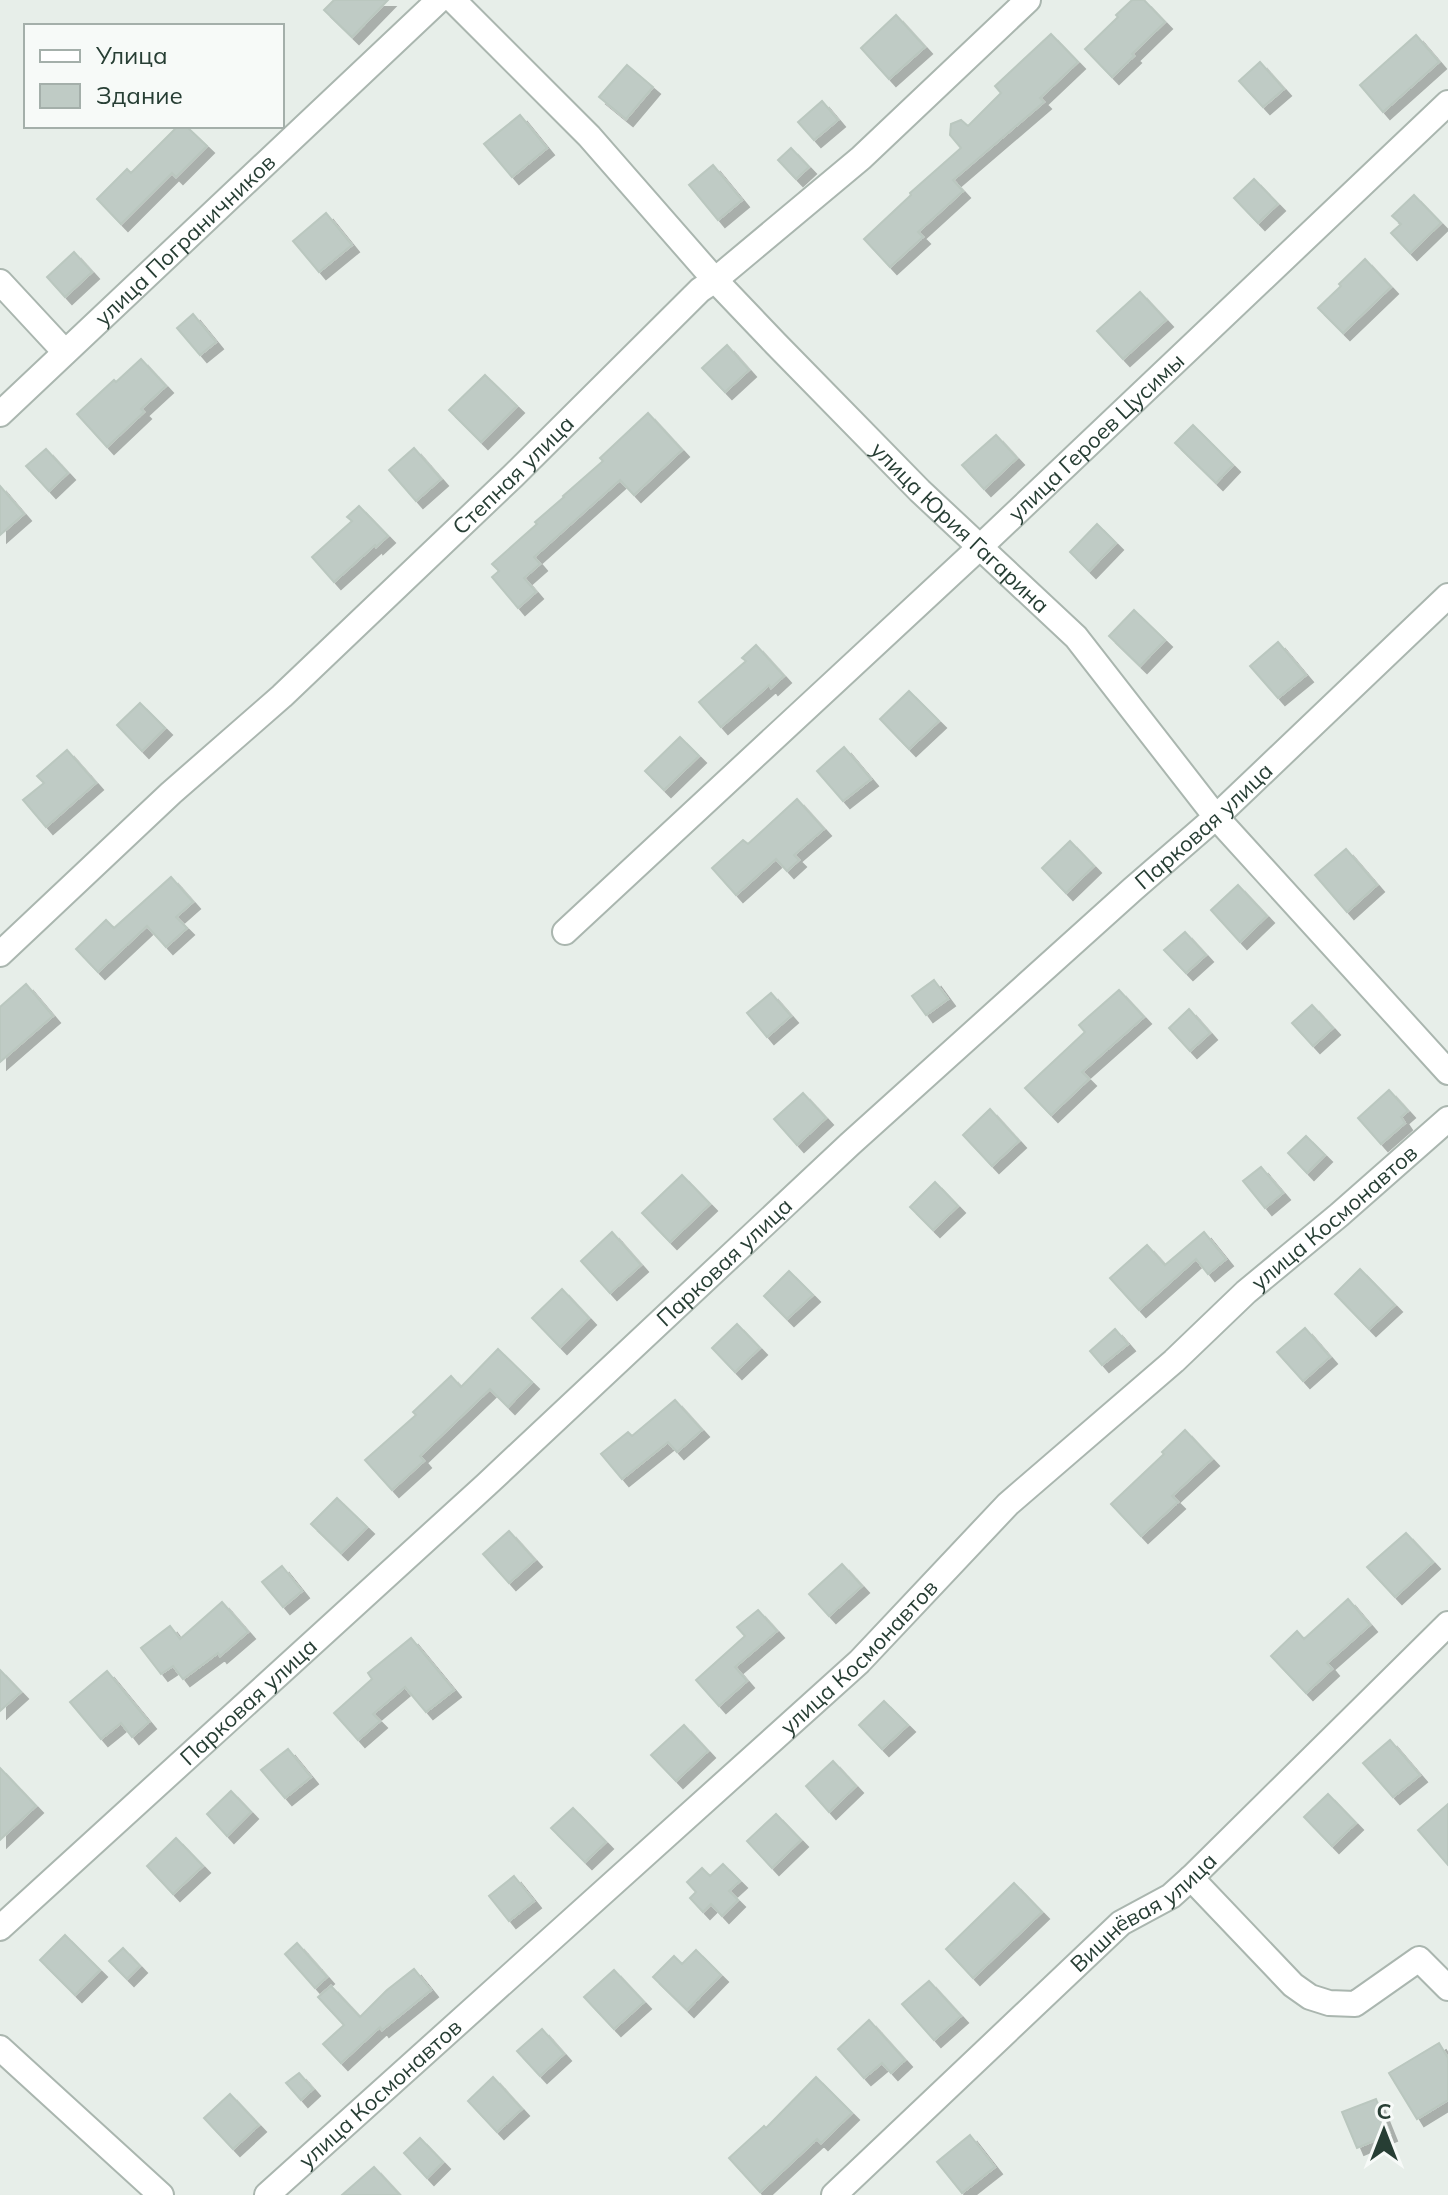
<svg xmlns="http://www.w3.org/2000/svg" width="1448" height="2195" font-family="Mulish,sans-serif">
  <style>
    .building { fill: #bfcbc5; stroke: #bac7bf; stroke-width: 2; filter: url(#shadow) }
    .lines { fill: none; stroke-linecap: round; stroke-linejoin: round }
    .minor-casing { stroke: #aab6af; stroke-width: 28 }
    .minor { stroke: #fff; stroke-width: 24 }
    .labels { text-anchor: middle; stroke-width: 7; stroke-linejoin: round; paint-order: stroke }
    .street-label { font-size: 22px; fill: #273e34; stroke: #f7faf8 }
  </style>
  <defs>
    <filter id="shadow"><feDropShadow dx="7" dy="7" stdDeviation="0" flood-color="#0004"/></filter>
  </defs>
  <rect width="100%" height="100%" fill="#e7eee9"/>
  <path class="building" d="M334,0H388L352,37L324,10Z
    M1132,0H1144L1165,22L1132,54L1134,56L1112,77L1085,49L1118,17L1116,15Z
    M896,15L925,47L889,79L861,48Z
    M1051,34L1078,62L1040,98L1044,102L953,180L963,191L918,232L923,237L890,267L864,239L911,195L910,193L961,148L950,135L951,124L961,120L968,126L1001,93L995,86Z
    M1416,35L1439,62L1383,112L1360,85Z
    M1260,62L1284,89L1263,107L1239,81Z
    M627,65L653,87L626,119L599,97Z
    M822,101L838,120L814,140L798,122Z
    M520,115L547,148L512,177L484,144Z
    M178,126H186L207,146L176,177L172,173L121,224L97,199L127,169L131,173Z
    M791,148L809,167L796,179L778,160Z
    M713,165L742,200L718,220L689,185Z
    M1254,179L1278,204L1258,223L1234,198Z
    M1414,195L1441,223L1410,253L1391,233L1401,224L1392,216Z
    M326,213L352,245L319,272L293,241Z
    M74,252L92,272L65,297L47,277Z
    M1365,259L1391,287L1343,333L1318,308L1341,286L1339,284Z
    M1140,292L1166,320L1123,359L1097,331Z
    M193,314L216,342L200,355L177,328Z
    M727,345L749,370L725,392L702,368Z
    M141,359L166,386L141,409L144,412L107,447L77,414L114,380L116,382Z
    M485,375L517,406L481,442L449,410Z
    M648,413L682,450L634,495L620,480L534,557L540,564L524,578L536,592L518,608L492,577L499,571L492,564L537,524L535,522L564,497L563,496L603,461L600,458Z
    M1193,425L1233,465L1216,483L1175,443Z
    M996,435L1017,458L984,489L962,465Z
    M414,448L441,479L416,501L389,470Z
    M46,449L68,473L49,491L26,466Z
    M0,486L24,514L0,535Z
    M359,506L388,536L376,547L375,545L334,582L312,557L352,521L347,517Z
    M1097,524L1116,543L1089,571L1070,552Z
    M1134,610L1165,640L1140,666L1109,636Z
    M1278,642L1306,675L1278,698L1250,666Z
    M756,645L784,676L771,688L769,685L721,727L699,702L746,661L742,658Z
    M909,691L939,721L909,749L880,719Z
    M140,703L165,728L142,751L117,725Z
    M680,737L699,756L664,790L645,771Z
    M844,747L871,779L843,801L817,771Z
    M67,750L96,783L46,827L23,800L44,783L37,776Z
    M797,799L824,829L794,855L799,860L787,871L776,859L736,895L712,868L743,840L748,844Z
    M1070,841L1094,866L1066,893L1042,868Z
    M1346,849L1377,885L1347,912L1315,875Z
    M171,877L193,902L176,917L187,928L166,947L147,926L98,972L76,949L106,920L114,928Z
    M1238,885L1267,916L1240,942L1211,910Z
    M1185,932L1206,955L1186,973L1164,950Z
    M934,980L948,999L926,1015L912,996Z
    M26,984L53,1016L0,1062V1007Z
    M1119,990L1144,1017L1082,1072L1089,1079L1051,1115L1025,1088L1085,1032L1079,1025Z
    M771,993L791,1016L767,1037L747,1013Z
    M1312,1005L1333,1028L1313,1046L1292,1023Z
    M1189,1009L1210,1033L1190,1051L1169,1028Z
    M1389,1090L1408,1111L1401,1117L1405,1123L1381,1144L1358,1118Z
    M803,1093L826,1118L797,1145L774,1119Z
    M990,1109L1019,1141L992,1166L963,1135Z
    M1306,1136L1325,1155L1307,1173L1288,1153Z
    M1261,1167L1283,1193L1265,1208L1243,1181Z
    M682,1175L710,1204L670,1242L642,1213Z
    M935,1182L958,1206L933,1230L910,1207Z
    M612,1232L641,1265L610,1293L581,1261Z
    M1204,1232L1226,1259L1208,1274L1196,1259L1139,1310L1110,1278L1147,1245L1165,1265Z
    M1360,1269L1395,1305L1369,1329L1335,1294Z
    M789,1271L813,1295L787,1319L764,1296Z
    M562,1289L589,1318L560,1347L532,1318Z
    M737,1324L760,1348L735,1372L712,1348Z
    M1305,1328L1330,1357L1303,1381L1277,1352Z
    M1115,1329L1128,1344L1102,1365L1090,1351Z
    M498,1349L532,1382L508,1407L490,1389L420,1456L424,1461L392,1490L365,1460L416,1415L413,1412L451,1376L461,1387Z
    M675,1400L702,1430L677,1452L668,1442L622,1479L601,1454L628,1432L632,1436Z
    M1185,1430L1212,1459L1172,1496L1178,1502L1141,1536L1111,1504L1164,1454L1162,1452Z
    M337,1498L367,1527L341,1553L311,1524Z
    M509,1531L535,1560L509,1583L483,1554Z
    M1406,1533L1433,1562L1395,1597L1367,1567Z
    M842,1564L862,1586L829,1616L809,1594Z
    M282,1566L302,1591L283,1607L262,1582Z
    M1348,1599L1370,1625L1327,1663L1332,1669L1306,1693L1271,1656L1297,1631L1304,1639Z
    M222,1602L248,1632L220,1656L218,1653L183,1679L173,1666L161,1674L141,1648L170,1626L180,1639Z
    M758,1610L777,1631L735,1667L747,1681L719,1706L696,1680L745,1636L737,1627Z
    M411,1638L454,1690L426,1712L405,1687L373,1714L380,1721L358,1740L334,1713L372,1679L368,1673Z
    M0,1670L21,1692L0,1711Z
    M107,1671L149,1722L132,1737L121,1723L101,1739L70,1702Z
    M884,1701L908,1725L882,1749L859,1725Z
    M684,1725L708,1751L676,1781L651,1755Z
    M1390,1740L1420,1775L1393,1797L1363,1763Z
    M288,1749L311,1777L285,1798L261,1770Z
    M833,1761L856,1786L829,1812L806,1786Z
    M0,1768L36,1806L0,1840Z
    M231,1791L251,1812L227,1836L207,1814Z
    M1328,1794L1356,1823L1332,1846L1304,1817Z
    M1448,1804V1865L1418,1830Z
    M573,1808L606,1842L585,1862L551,1828Z
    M776,1814L801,1840L772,1868L747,1841Z
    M176,1838L203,1866L173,1894L147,1866Z
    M723,1864L740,1881L729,1891L738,1900L722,1916L711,1904L703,1912L690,1898L696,1892L687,1882L702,1868L710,1876Z
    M514,1876L534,1901L509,1921L489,1896Z
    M1014,1883L1042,1912L973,1978L946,1949Z
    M65,1935L100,1970L75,1995L40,1960Z
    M297,1943L327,1977L315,1988L285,1954Z
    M123,1948L140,1966L127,1979L109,1961Z
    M696,1950L721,1975L687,2010L653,1977L674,1956L682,1964Z
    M414,1969L431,1990L382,2030L380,2027L341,2063L323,2044L344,2025L318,1997L331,1986L360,2017L387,1990Z
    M614,1970L644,2002L614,2029L584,1997Z
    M929,1981L961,2016L934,2040L902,2004Z
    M869,2020L905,2060L891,2073L882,2063L864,2078L838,2049Z
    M542,2029L564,2054L540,2076L517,2051Z
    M1439,2043L1448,2058V2100L1417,2119L1389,2073Z
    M299,2073L313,2089L301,2100L286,2083Z
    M493,2077L522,2109L497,2132L468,2101Z
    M816,2077L852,2113L821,2143L817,2139L760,2192L729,2158L764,2126L766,2128Z
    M230,2094L259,2125L233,2149L204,2118Z
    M1376,2099L1390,2134L1357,2148L1342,2112Z
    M970,2135L995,2167L962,2193L937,2162Z
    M420,2138L443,2162L427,2178L404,2153Z
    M374,2167L400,2195H342Z"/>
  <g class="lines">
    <defs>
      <g id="minor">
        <path id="s1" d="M453,0L589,136L715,280L776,344L920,491L1076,637L1216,817L1448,1072"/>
        <path d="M0,282L65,352"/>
        <path id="s2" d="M0,414L439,0"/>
        <path id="s3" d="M565,932L980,547L1448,103"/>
        <path id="s4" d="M0,954L171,793L282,696L513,476L700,290L715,280L861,158L1028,0"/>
        <path d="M1191,1878L1293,1985L1310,1997L1329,2003L1355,2004L1419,1959L1448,1988"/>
        <path id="s5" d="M0,1928L486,1485L850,1144L1133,889L1216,817L1448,596"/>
        <path d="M0,2048L161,2195"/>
        <path id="s6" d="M267,2195L859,1662L1008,1504L1174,1361L1246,1292L1339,1215L1448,1119"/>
        <path id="s7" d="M834,2195L1121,1923L1171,1896L1191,1878L1448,1624"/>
      </g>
    </defs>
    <use href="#minor" class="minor-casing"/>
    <use href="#minor" class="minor"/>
  </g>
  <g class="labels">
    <g class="street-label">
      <text dy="8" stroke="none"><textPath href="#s2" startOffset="254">улица Пограничников</textPath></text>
      <text dy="8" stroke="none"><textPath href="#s3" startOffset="726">улица Героев Цусимы</textPath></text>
      <text dy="8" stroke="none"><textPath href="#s4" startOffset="702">Степная улица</textPath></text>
      <text dy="8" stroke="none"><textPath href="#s1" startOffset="732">улица Юрия Гагарина</textPath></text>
      <text dy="8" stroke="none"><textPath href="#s5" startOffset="1632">Парковая улица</textPath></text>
      <text dy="8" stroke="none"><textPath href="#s6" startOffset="1448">улица Космонавтов</textPath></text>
      <text dy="8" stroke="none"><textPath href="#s5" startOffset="984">Парковая улица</textPath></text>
      <text dy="8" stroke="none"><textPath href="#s6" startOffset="800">улица Космонавтов</textPath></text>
      <text dy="8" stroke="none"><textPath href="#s5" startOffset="336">Парковая улица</textPath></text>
      <text dy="8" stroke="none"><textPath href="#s7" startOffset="420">Вишнёвая улица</textPath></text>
      <text dy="8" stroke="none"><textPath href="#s6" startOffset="152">улица Космонавтов</textPath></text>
    </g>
  </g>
  <rect x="24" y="24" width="260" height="104" fill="#f7faf8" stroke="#a4afaa" stroke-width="2"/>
  <rect x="40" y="50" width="40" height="12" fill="#ffffff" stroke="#a4afaa" stroke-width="2"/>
  <text x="96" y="64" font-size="24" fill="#273e34">Улица</text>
  <rect x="40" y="84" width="40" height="24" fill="#bfcbc5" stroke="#a4afaa" stroke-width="2"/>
  <text x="96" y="104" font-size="24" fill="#273e34">Здание</text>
  <g transform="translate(1384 2131)" stroke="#f7faf8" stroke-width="6" paint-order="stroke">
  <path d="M0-6L14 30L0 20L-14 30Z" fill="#273e34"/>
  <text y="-12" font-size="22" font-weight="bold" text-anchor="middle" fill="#273e34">С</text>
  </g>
</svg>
